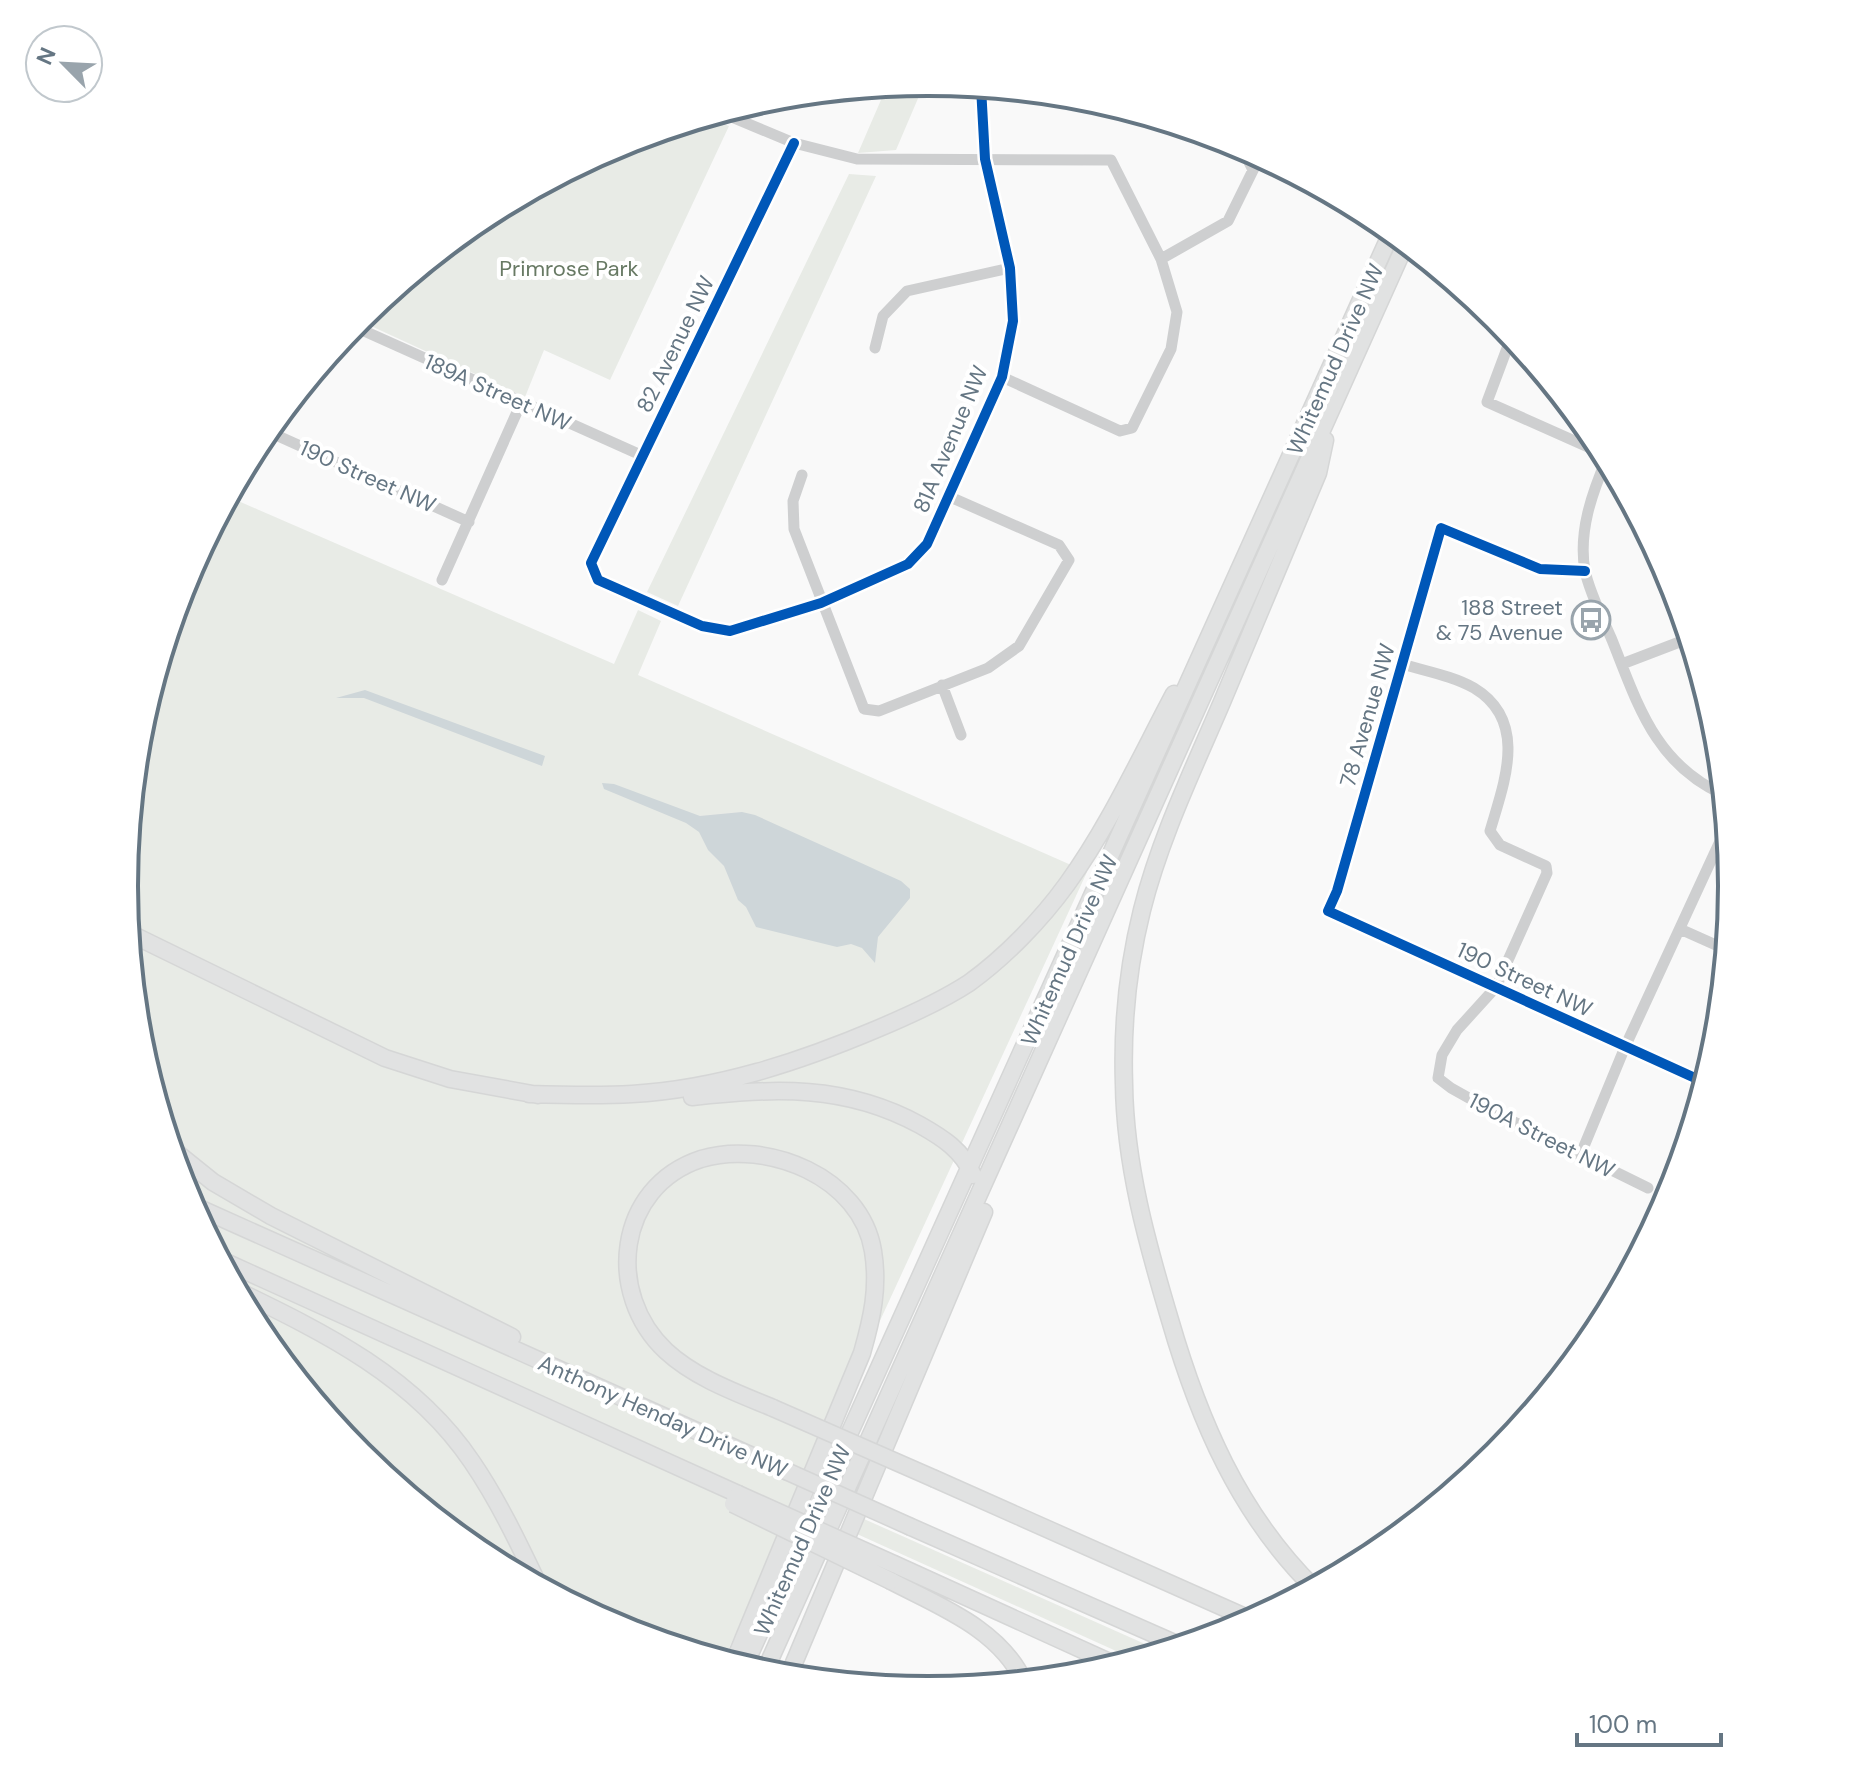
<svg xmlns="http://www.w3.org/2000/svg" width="1857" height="1773" font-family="'DM Sans',sans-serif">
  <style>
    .green { fill: #e8ebe6 }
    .water { fill: #ced6d9 }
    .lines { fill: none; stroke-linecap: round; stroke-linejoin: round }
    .highway-casing { stroke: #d5d6d6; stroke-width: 19 }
    .minor { stroke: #cecfd0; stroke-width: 11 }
    .highway { stroke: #e1e2e2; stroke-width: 16 }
    .highway-bridge-casing { stroke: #d5d6d6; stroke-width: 19; stroke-linecap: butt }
    .highway-bridge { stroke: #e1e2e2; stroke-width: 16 }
    .cycleway-casing { stroke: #fff; stroke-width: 15 }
    .cycleway { stroke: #0057b8; stroke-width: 10 }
    .labels { text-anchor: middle; stroke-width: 8; stroke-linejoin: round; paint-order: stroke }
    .park-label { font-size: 22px; fill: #687a64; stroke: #fff }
    .street-label { font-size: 22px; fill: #657683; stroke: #fff }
    .poi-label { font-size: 22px; fill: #657683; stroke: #fff; text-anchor: end }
    .rim { fill: none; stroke: #657683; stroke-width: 4 }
  </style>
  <rect width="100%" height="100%" fill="#f9f9f9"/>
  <path class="green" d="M925,82L896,150L858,153L887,86Z
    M707,117L729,126L610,380L544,350L525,397L358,320L482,217L621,143Z
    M849,174L876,176L678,606L647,592Z
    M229,497L614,664L638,610L661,621L638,675L1087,872L723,1661L620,1630L481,1555L359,1455L259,1333L185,1194L139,1043L124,886L140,729L185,578Z
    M864,1519L1163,1652L1136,1660L857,1534Z"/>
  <path class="water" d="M365,690L545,756L542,766L364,698H336Z
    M602,783L614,784L700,816L742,812L755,815L901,881L910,889V898L878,937L875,963L862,948L851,944L837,947L756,927L746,907L738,900L724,866L708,850L699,832L686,823L604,789Z"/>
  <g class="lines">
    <defs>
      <path id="highway" d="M129,933L385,1058L450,1079L538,1095
        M529,1094C563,1095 598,1096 632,1094C717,1089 799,1062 877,1029C908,1016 940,1002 969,983C1005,957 1041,920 1067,884C1109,826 1140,758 1174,694
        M692,1097C775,1088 845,1084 920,1125C943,1138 962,1150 973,1175
        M172,1149L213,1182L271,1216L512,1337
        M190,1204L786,1471
        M221,1260L738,1494
        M236,1290C325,1333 415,1377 472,1462C498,1500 519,1544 539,1586
        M935,1479L1254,1621
        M911,1527L1181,1646
        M896,1565L1118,1666
        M891,1581C939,1606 1000,1629 1024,1682
        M1314,1588C1239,1514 1199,1420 1170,1320C1147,1243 1125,1165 1124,1084C1122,1026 1128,966 1142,910C1160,838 1193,770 1222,702C1254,626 1286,549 1318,473L1325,440
        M733,1664L862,1353C872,1318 879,1288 873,1251C861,1177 767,1139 701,1159C616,1187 605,1294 666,1351C695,1378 737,1393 773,1408
        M744,1667L1392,231
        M764,1673L1406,243
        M788,1677L984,1212"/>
    </defs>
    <use href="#highway" class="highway-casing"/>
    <path class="minor" d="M722,113L794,143L857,159L1111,160L1161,259L1177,312L1171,349L1132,428L1120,431L1002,377
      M794,143L591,563L598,580L702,626L730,631L821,603L908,564L927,544L1002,377L1013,321L1010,268L985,159L981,87
      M1241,146L1253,170
      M1161,259L1228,221L1260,156
      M353,326L643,456
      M1512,335L1487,402L1606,455
      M875,348L883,316L907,291L1010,268
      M267,431L469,522
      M1607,458C1592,493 1578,532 1585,571C1590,594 1603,619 1612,640C1638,705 1655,764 1724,795
      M802,475L793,501L794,529L864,709L879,711L988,668L1019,646L1069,560L1059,545L948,496
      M1585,571L1540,569L1441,528L1337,891L1328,911L1706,1083
      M442,580L521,403
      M1402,664C1425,671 1453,676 1474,688C1529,721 1504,783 1490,831L1500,845L1546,866L1547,873L1496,987L1457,1030L1442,1055L1438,1078L1451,1088L1492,1111L1648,1188
      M1622,664L1690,638
      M942,685L961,735
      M1680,929L1727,950
      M1580,1156L1625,1047L1727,826"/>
    <use href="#highway" class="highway"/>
    <defs>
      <path id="highway-bridge" d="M773,1408L935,1479
        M786,1471L911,1527
        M738,1494L896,1565
        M733,1504L891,1581"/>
    </defs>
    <use href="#highway-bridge" class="highway-bridge-casing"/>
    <use href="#highway-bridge" class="highway-bridge"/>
    <defs>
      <path id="cycleway" d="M794,143L591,563L598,580L702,626L730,631L821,603L908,564L927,544L1002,377L1013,321L1010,268L985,159L981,87
        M1585,571L1540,569L1441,528L1337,891L1328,911L1706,1083"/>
    </defs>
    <use href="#cycleway" class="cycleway-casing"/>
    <use href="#cycleway" class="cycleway"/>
  </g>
  <defs>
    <symbol id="bus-ring" viewBox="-11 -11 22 22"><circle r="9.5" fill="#fff" stroke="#99a4ac" stroke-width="1.5"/><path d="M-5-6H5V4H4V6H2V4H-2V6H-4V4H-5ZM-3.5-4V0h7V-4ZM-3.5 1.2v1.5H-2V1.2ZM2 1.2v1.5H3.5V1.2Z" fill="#99a4ac"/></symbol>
  </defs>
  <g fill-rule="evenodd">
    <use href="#bus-ring" x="1569" y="598" width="44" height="44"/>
  </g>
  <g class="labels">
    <g class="park-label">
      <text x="569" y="276">Primrose Park</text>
    </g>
    <g class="street-label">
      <text transform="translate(675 344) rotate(-64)" y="8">82 Avenue NW</text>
      <text transform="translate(1335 359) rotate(-66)" y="8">Whitemud Drive NW</text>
      <text transform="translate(498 392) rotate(24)" y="8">189A Street NW</text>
      <text transform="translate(950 439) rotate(-67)" y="8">81A Avenue NW</text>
      <text transform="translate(368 476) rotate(24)" y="8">190 Street NW</text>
      <text transform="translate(1367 715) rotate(-74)" y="8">78 Avenue NW</text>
      <text transform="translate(1069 950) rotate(-66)" y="8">Whitemud Drive NW</text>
      <text transform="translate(1525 979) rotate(25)" y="8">190 Street NW</text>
      <text transform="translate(1542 1135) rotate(27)" y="8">190A Street NW</text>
      <text transform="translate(663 1416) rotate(24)" y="8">Anthony Henday Drive NW</text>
      <text transform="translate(802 1540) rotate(-66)" y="8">Whitemud Drive NW</text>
    </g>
    <g class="poi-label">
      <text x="1563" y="615">188 Street<tspan x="1563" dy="25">&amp; 75 Avenue</tspan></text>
    </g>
  </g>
  <path d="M0 0H1857V1773H0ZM138 886a790 790 0 1 1 1580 0a790 790 0 1 1-1580 0Z" fill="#fff" fill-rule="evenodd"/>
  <path class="rim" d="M138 886a790 790 0 1 1 1580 0a790 790 0 1 1-1580 0Z"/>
  <g transform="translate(64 64) rotate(294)"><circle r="38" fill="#ffffff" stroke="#c1c8cd" stroke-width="2"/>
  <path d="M0-6L14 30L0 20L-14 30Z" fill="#99a4ac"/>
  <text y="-12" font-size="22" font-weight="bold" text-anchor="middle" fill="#657683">N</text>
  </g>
  <path d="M1577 1733v12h144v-12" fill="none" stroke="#657683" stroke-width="4"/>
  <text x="1589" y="1733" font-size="24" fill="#657683" stroke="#ffffff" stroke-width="6" paint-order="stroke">100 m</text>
</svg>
